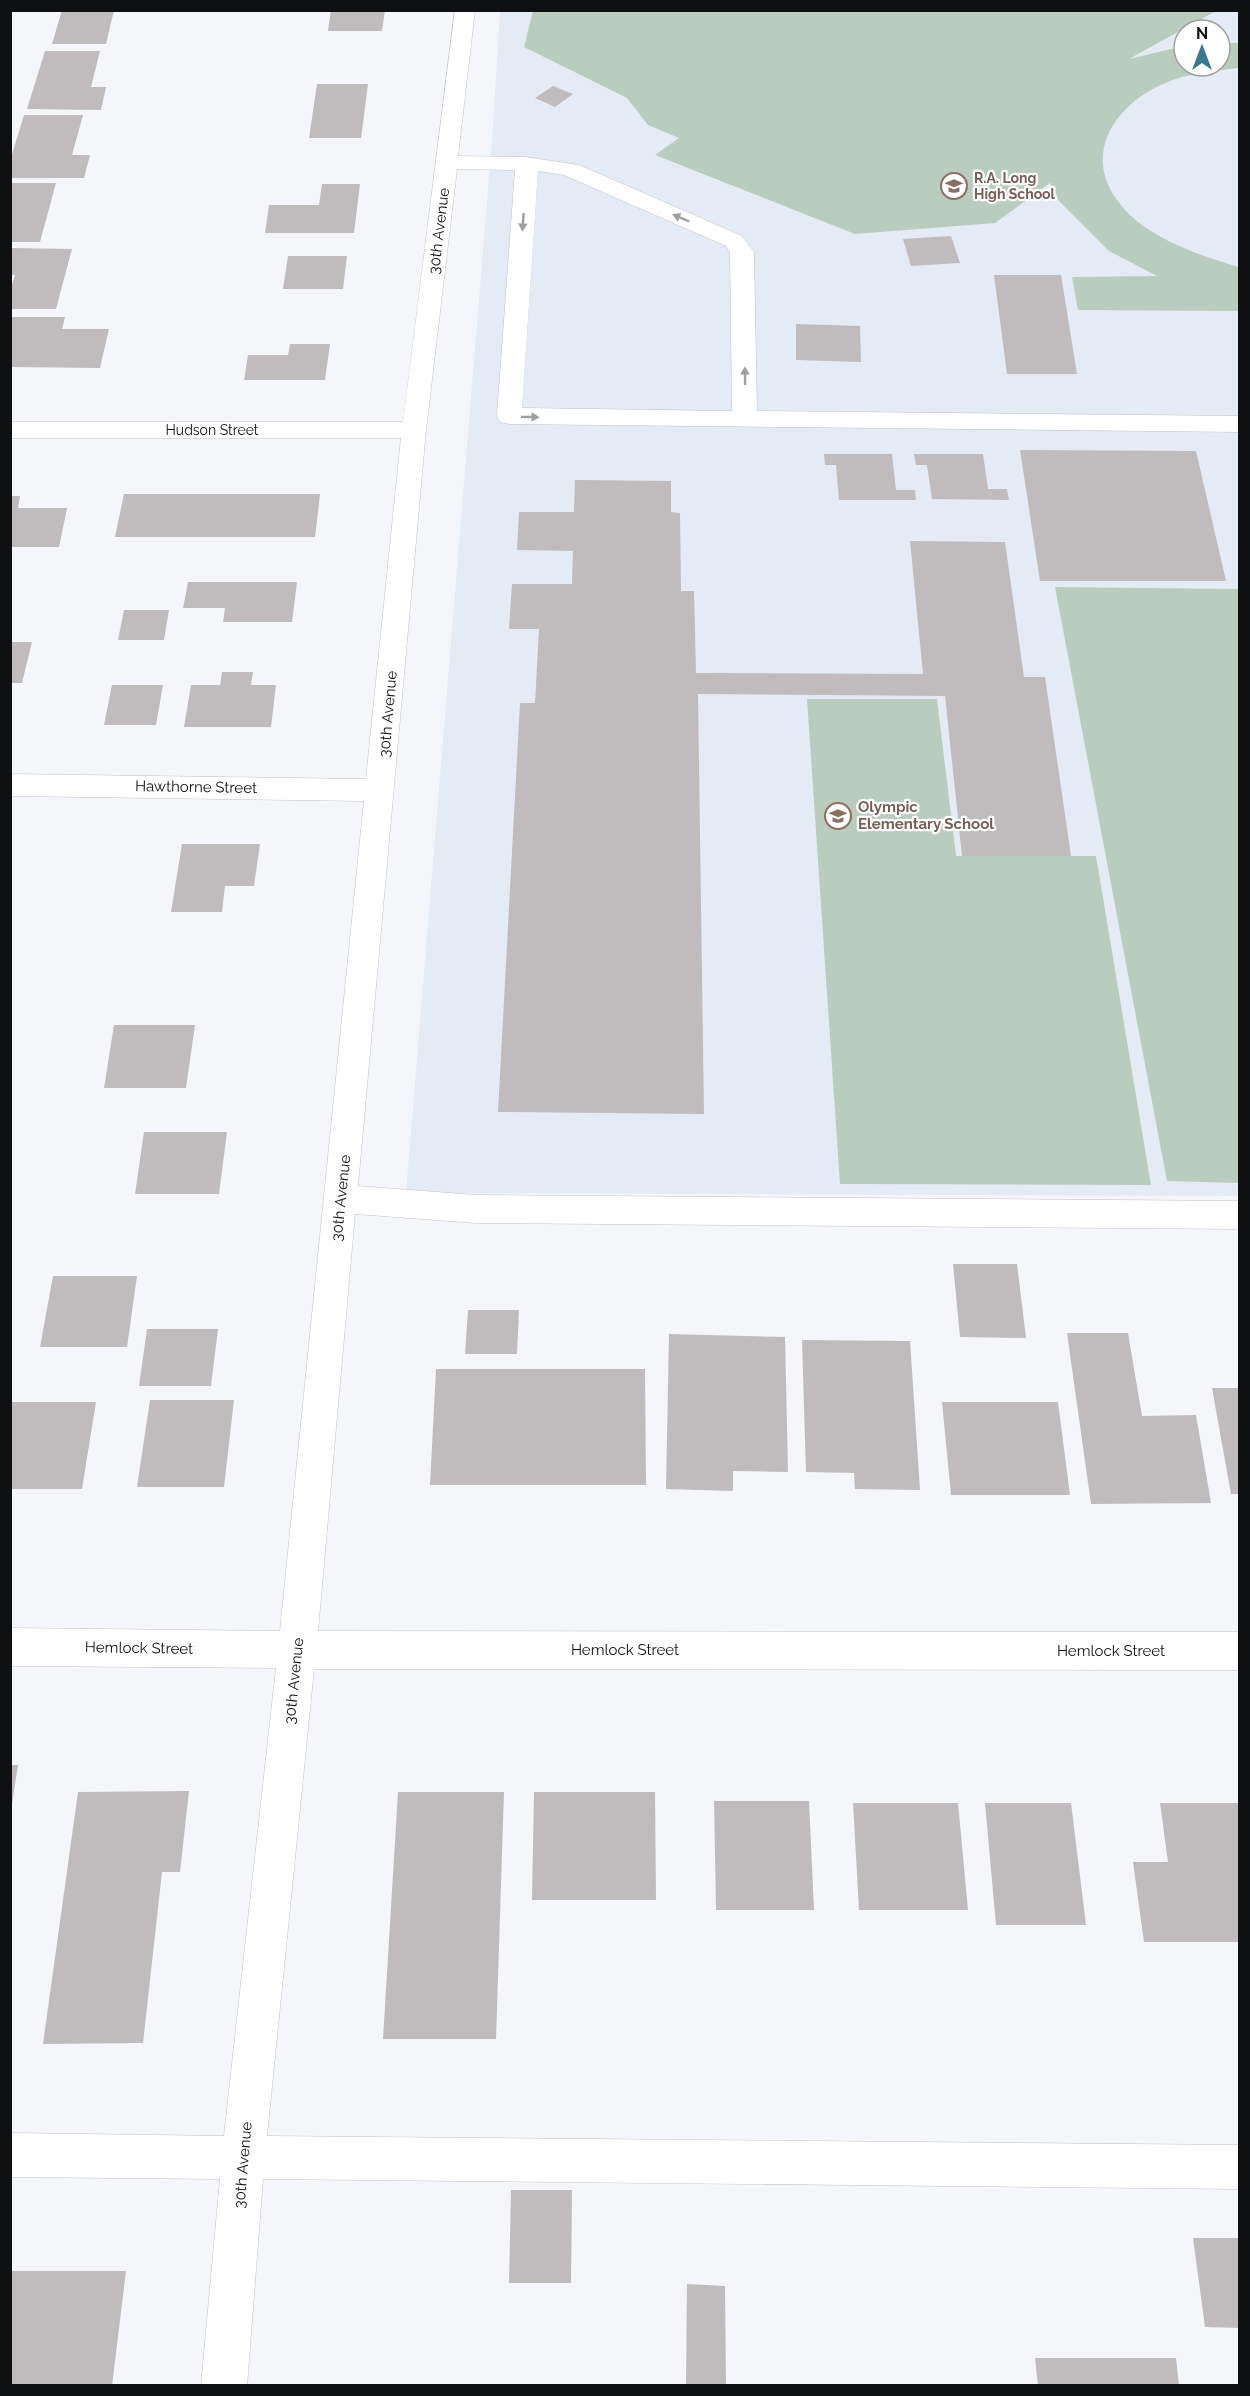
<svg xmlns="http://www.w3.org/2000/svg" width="1250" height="2396" font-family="Raleway,sans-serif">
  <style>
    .built { fill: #e5ebf5; fill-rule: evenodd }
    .green { fill: #baccbe }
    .building { fill: #c0bbbd }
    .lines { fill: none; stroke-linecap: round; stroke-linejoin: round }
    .minor-casing { stroke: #c0c2c6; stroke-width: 1 }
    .minor { fill: #fff; fill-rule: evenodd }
    .oneway { fill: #9f9fa0 }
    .labels { text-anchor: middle; stroke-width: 4.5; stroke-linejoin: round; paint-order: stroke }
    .far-education-label { font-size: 14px; font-weight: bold; fill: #785e54; stroke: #fff; text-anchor: start }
    .far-street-label { font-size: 14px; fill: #0f1011; stroke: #fff }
    .street-label { font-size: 15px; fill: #0f1011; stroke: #fff }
    .education-label { font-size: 15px; font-weight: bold; fill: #785e54; stroke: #fff; text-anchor: start }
  </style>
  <rect width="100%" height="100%" fill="#f4f6fa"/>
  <path class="built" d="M500,11H1239V1196L406,1193L492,140ZM1184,30H1220V66H1184Z"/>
  <path class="green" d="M533,11H1216L1129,59L1184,46V66H1220V43H1239V68C1214,71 1187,73 1163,84C1117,104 1082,152 1117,200C1143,237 1198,255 1239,267V311L1078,310L1072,277L1157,276L1109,251L1059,201L1050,183L995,223L855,234L655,155L679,138L648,125L627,98L524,47Z
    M1055,587L1239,589V1183L1167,1181Z
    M807,699H937L956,856H1096L1151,1185L840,1184Z"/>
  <path class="building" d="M62,10H114L106,44H52Z
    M331,10H385L382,31H328Z
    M45,51H100L91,87H106L101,110L27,109Z
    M317,84H368L361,138H309Z
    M553,86L573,94L555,107L535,98Z
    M24,115H83L72,155H90L84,178H10V161Z
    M10,183H56L40,242H10Z
    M322,184H360L354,233H265L269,205H319Z
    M951,236L960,263L911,266L903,239Z
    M10,248L72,249L56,309H10V292L15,275H10Z
    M288,256H347L343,289H283Z
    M994,275H1061L1077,374H1007Z
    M10,317H65L62,329H109L100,368L10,367Z
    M796,324L860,326L861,362L796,360Z
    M290,344H330L325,380H244L248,355H288Z
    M1020,450L1196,451L1226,581H1040Z
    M824,454H892L896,490H915L916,500H839L836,465H825Z
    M914,454H983L988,489H1007L1009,500L932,499L927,465H916Z
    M575,480L671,481V512L680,513L681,591H694L696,673L923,674L910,541L1005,542L1024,677H1045L1071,856H962L945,696L698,694L704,1114L498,1112L520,703H535L539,629H509L512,584H572L573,551L517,550L519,512H574Z
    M124,494H320L315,537H115Z
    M10,496H20L18,508H67L59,547H10Z
    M188,582H297L292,622H223L225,608H183Z
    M124,610H169L164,640H118Z
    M10,642H32L22,683H10Z
    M222,672H253L251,685H276L271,727H184L191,685H220Z
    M112,685H163L156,725H104Z
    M182,844H260L254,886H225L222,912H171Z
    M114,1025H195L186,1088H104Z
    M144,1132H227L219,1194H135Z
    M953,1264H1017L1026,1338L960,1337Z
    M53,1276H137L127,1347H40Z
    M468,1310H519L517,1354H465Z
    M147,1329H218L211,1386H139Z
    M1067,1333H1128L1142,1416L1196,1415L1211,1503L1091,1504Z
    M669,1334L785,1337L788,1472L733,1471V1491L666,1489Z
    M802,1340L910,1341L920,1490L855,1489L854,1473L806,1472Z
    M436,1369H645L646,1485H430Z
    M1212,1388H1240V1494H1231Z
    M150,1400H234L224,1487H137Z
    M10,1402H96L82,1489H10Z
    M942,1402H1058L1070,1495H951Z
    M10,1765H18L12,1804H10Z
    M189,1791L180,1872H162L143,2043L43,2044L78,1792Z
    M398,1792H504L496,2039H383Z
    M534,1792H655L656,1900H532Z
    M714,1801H809L814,1910H716Z
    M853,1803H958L968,1910H859Z
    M985,1803H1071L1086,1925H996Z
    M1160,1803H1240V1942H1144L1133,1862H1168Z
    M511,2190H572L571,2283H509Z
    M1193,2238H1240V2328L1205,2327Z
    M10,2271H126L112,2386H10Z
    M687,2284L725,2286L726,2386H686Z
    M1035,2358H1176L1179,2386H1038Z"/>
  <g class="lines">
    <defs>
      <path id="minor" d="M455,10H475L458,156L525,157L579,165L742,236L754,252L757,411L1240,416V432L509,424L500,422L497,416L515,170L457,169L426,430L358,1186L476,1195L1240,1201V1229L476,1223L355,1214L318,1631L1240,1632V1670L314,1669L267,2136L1240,2145V2189L263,2179L247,2386H201L220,2179L10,2177V2133L224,2136L276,1668L10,1666V1628L280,1631L364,801L10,796V774L366,779L401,438H10V422H403ZM538,171L564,175L726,246L730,252L732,411L522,408Z"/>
    </defs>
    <use href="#minor" class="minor-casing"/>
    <use href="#minor" class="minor"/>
  </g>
  <defs><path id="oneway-solid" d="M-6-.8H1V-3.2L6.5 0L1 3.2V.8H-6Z" transform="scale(1.5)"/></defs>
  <g class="oneway">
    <use href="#oneway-solid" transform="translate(681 218) rotate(-157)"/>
    <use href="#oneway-solid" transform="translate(523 222) rotate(94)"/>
    <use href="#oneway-solid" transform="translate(745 376) rotate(-91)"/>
    <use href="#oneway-solid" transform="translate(530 417) rotate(1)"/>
  </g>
  <defs>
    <symbol id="school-ring" viewBox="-11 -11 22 22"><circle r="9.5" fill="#fff" stroke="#8d6e63" stroke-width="1.5"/><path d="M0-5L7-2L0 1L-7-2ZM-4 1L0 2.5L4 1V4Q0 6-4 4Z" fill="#8d6e63"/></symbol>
  </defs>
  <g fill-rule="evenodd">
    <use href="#school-ring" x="939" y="171" width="30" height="30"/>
    <use href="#school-ring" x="823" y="801" width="30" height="30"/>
  </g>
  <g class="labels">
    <g class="far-education-label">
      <text x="974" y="183">R.A. Long<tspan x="974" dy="16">High School</tspan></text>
    </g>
    <g class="far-street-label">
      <text x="212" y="435">Hudson Street</text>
    </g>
    <g class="street-label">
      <text transform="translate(439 231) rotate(-83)" y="5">30th Avenue</text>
      <text transform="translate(388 714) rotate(-85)" y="5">30th Avenue</text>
      <text transform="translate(196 787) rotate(1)" y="5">Hawthorne Street</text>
      <text transform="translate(341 1198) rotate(-84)" y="5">30th Avenue</text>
      <text transform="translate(139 1648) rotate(1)" y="5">Hemlock Street</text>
      <text x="625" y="1655">Hemlock Street</text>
      <text x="1111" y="1656">Hemlock Street</text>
      <text transform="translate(294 1681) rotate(-84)" y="5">30th Avenue</text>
      <text transform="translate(243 2165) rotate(-85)" y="5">30th Avenue</text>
    </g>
    <g class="education-label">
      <text x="858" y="812">Olympic<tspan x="858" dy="17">Elementary School</tspan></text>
    </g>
  </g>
  <rect width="1250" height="2396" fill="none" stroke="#0f1011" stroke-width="24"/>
  <g transform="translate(1202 48)"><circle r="28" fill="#ffffff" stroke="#9f9fa0" stroke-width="1.5"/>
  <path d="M0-4.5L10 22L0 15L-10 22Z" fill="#39788d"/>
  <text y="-9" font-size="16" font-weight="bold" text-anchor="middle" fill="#0f1011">N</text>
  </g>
</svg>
